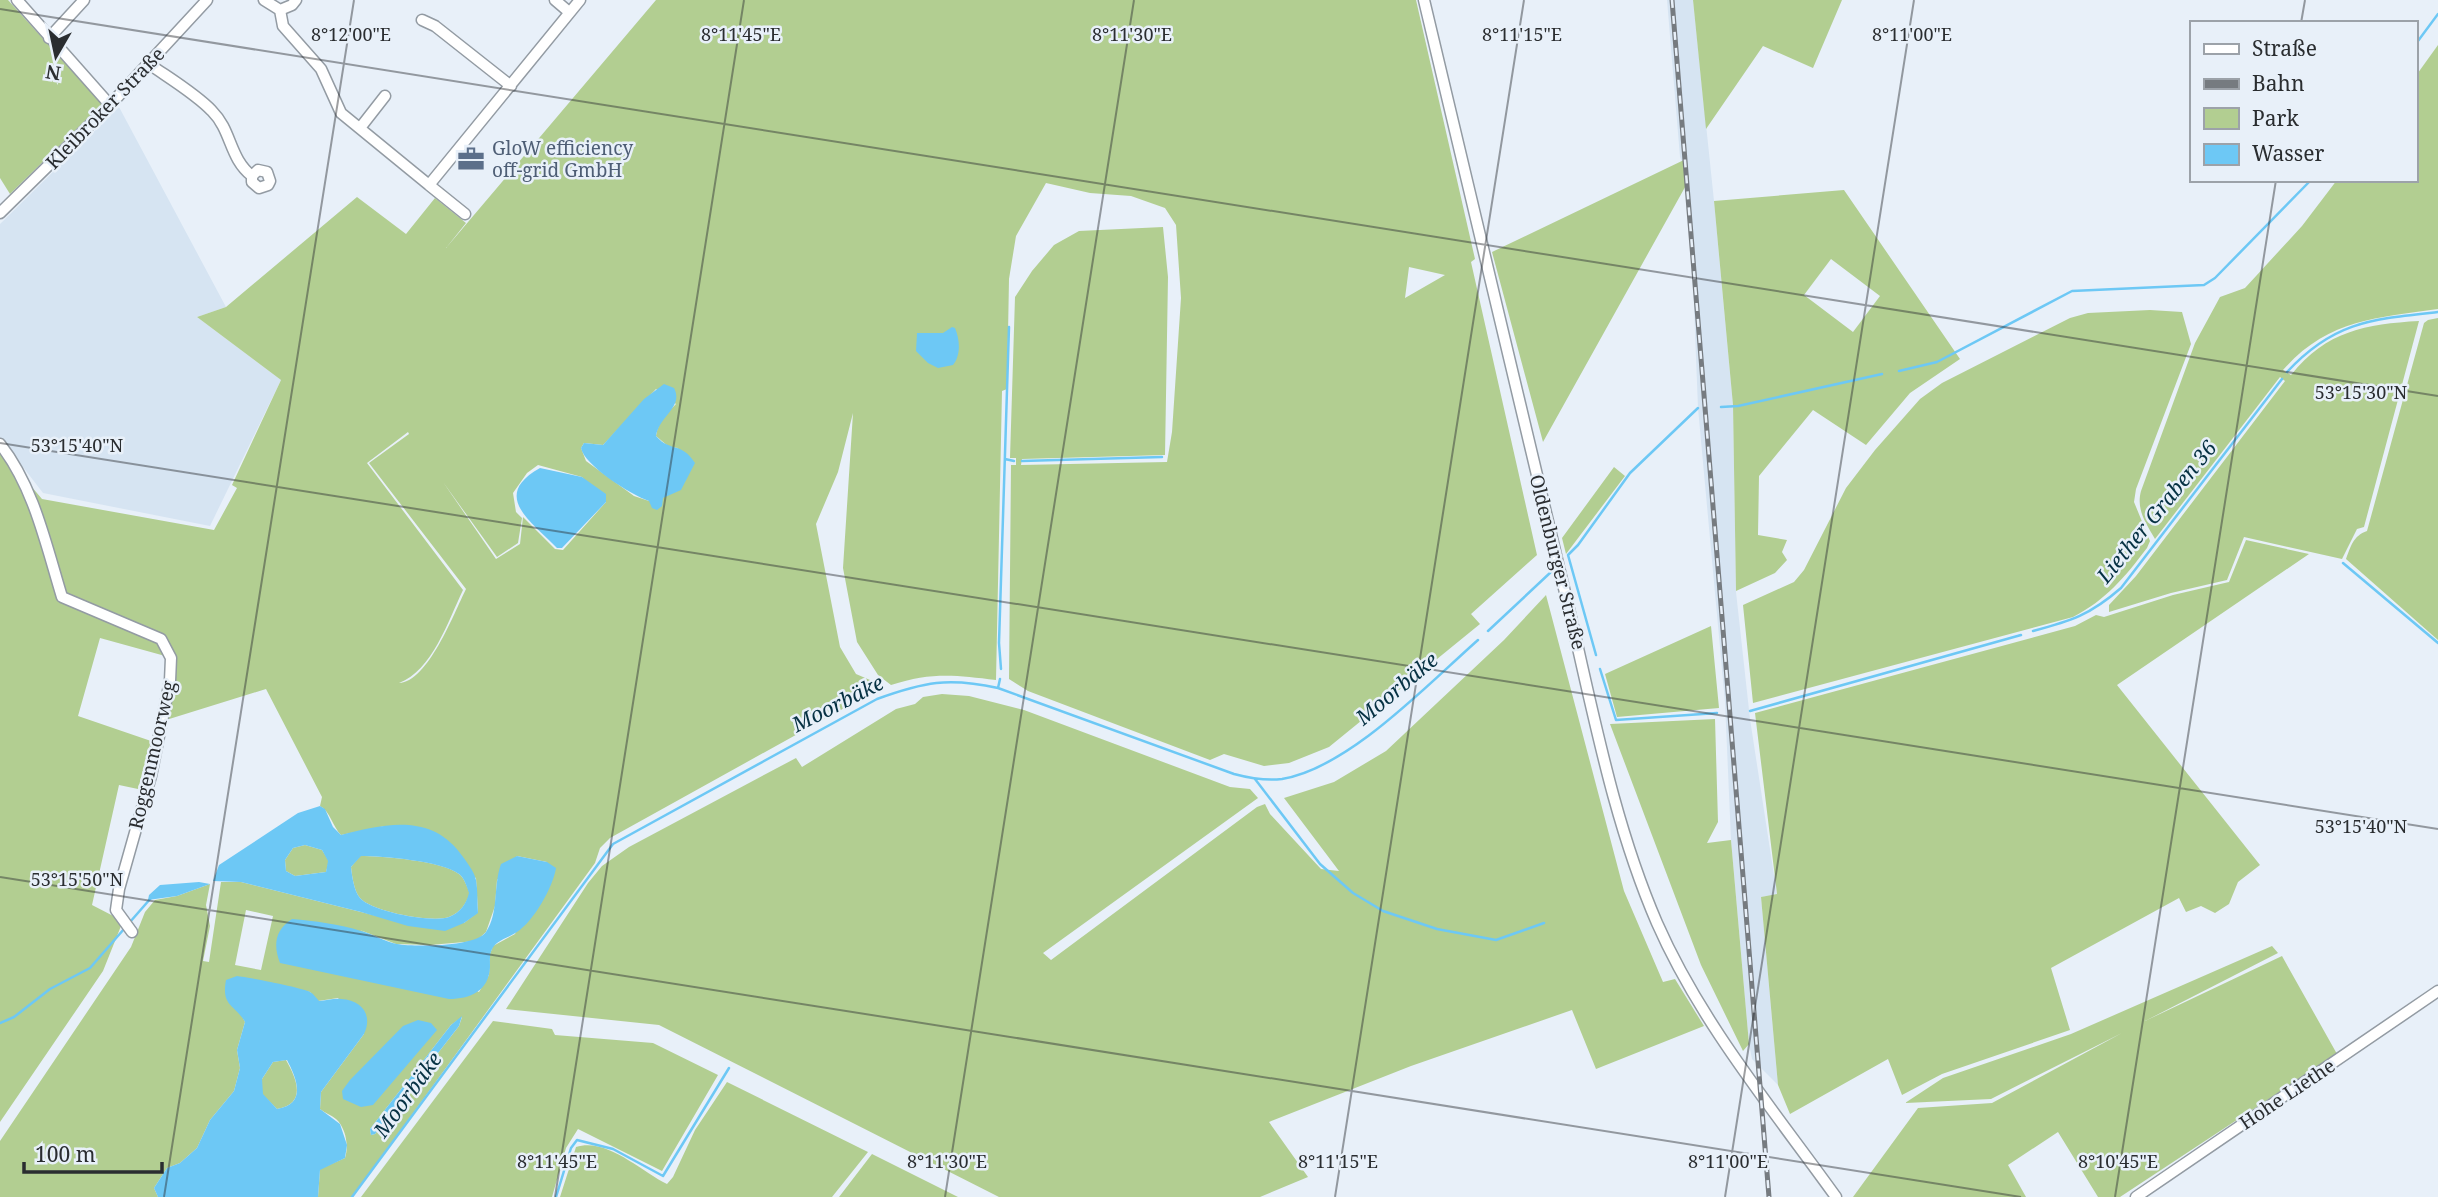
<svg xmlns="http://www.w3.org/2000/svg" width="2438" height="1197" font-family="'Noto Serif',serif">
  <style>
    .built { fill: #d6e4f2 }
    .green { fill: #b2ce91; fill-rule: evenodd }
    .water { fill: #6dc8f5; fill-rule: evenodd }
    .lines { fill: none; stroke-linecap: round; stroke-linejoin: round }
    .stream { stroke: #6dc8f5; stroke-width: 2.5 }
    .minor-casing { stroke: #939ba3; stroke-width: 13 }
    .minor { stroke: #fff; stroke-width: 10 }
    .rail-casing { stroke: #767b80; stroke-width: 5 }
    .rail { stroke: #e8f0f9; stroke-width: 2.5; stroke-dasharray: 8; stroke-linecap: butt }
    .ticks { fill: none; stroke: #2a2d30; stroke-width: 2; stroke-opacity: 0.45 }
    .labels { text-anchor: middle; stroke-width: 5; stroke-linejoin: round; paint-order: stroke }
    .street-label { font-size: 19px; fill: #2a2d30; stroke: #e8f0f9 }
    .service-label { font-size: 19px; fill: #4e5e75; stroke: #e8f0f9; text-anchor: start }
    .water-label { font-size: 21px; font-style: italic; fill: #063143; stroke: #e8f0f9 }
    .ticks-label { font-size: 18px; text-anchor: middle; fill: #2a2d30; stroke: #e8f0f9; stroke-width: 5; stroke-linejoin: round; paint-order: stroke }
  </style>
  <rect width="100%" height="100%" fill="#e8f0f9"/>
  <path class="built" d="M1667,0H1693L1714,201L1733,405L1736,592L1750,719L1777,895L1761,897L1778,1085L1752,1059L1749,1044L1731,840L1725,702L1698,408L1689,180L1680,157Z
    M119,107L226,307L197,317L281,380L210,526L43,493L0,437V224Z"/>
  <path class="green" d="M0,0H8L102,104L10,194L0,178Z
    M656,0H1416L1475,259L1471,262L1537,555L1471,614L1480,624L1329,747L1289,763L1264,766L1224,754L1210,760L1028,691L1009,679L1011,465H1016V458H1010L1015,297L1032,271L1054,245L1079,231L1163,227L1168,277L1165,455L1022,459L1021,465L1167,462L1172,432L1181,298L1176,225L1165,208L1131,196L1090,193L1046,183L1016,236L1009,279L1007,389L1002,391L996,680C955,675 931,672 891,685L878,675L857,642L843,568L853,413L838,472L816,524L840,647L856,674L884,686L610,838L600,848L595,863L352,1197H318L320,1169L345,1158C349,1146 346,1128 336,1119C331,1115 325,1113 320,1109L321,1092L364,1034L338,998L318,1001L310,992L265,982L241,1014L245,1022L237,1050L240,1068L234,1091L210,1120L197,1148L180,1163L167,1168L154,1188L158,1197H0V1141L131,947L145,912L155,900L177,896L210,884L206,905L210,926L203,961L209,962L221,882H241L377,916L464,923L478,912L476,878L385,826L341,835C333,827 330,811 320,806L322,797L266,689L166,720L176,659L100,638L78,716L151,741L138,789L119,785L92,905L123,921L103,971L0,1122V455L3,453L42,499L214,530L237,488L232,485L281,380L197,317L226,307L357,197L406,234L435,198L466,223L446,248ZM1409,267L1445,275L1405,298ZM656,389L676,404C666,414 658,422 656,436L669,447L678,448L663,498L649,501L634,496L586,461L581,448L584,443L603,445ZM408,432L409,434L369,463L466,589C454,613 428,682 399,683C432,671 448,621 463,590L367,463ZM538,465L582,477L606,502L563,550L555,549L523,517L520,544L496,559L443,482L497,557L518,543L522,518L516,512L513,493L527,473ZM517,856L547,862L515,934L493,946L490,954L489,975L479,992L360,930L396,944L430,945L476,941L486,932L495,906L497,880ZM246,910L273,916L261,970L235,965ZM462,1017L459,1026L375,1134L371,1135L370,1129L451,1025Z
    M1693,0H1842L1813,68L1763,46L1706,129Z
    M2438,45V309C2376,318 2328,319 2283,370L2291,375C2326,331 2366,324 2419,321L2364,527L2357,529L2342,559L2244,537L2227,580L2171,593L2109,612V605L2136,576L2285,381L2280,377L2155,539C2146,523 2136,510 2141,491L2195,343L2220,297L2245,288L2302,226L2337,180H2415V77Z
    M1686,159L1689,180L1543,442L1492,252Z
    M1844,190L1960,359L1910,393L1866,445L1813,410L1759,476L1758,535L1787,540L1782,552L1787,560L1775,573L1736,591L1733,405L1714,201ZM1831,259L1880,296L1853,332L1804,295Z
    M2150,310L2182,312L2191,344L2136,489L2134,502L2150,541L2147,548C2125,577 2106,600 2073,617L1753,703L1743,605L1794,582L1804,570L1846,488L1875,450L1920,399L1942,383L2070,318L2088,313Z
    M2438,318V640L2346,559C2351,546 2353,536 2367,531L2424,323L2428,320Z
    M1614,467L1625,476L1566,554L1562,538Z
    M2246,540L2309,554L2117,685L2260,865L2238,882L2229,904L2215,913L2201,906L2186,912L2179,898L2051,968L2070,1030L1942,1074L1902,1095L1888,1059L1790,1114L1778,1085L1761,897L1777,894L1755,713L2075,626L2096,615L2104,617L2173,595L2229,582Z
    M1546,595L1624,891L1663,982L1675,979L1704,1026L1596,1069L1572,1010L1411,1066L1269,1122L1308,1177L1260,1197H999L659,1025L506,1009L588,883L602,866L629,847L796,758L802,767L896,709L915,704L923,697L942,694L969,696L1024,710L1230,787L1250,789L1258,798L1043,953L1051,960L1257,807L1265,804L1270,814L1321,869L1339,871L1284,798L1334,782L1386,751L1504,640Z
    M1711,626L1719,708L1617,717L1605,674Z
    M1715,719L1718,822L1707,843L1731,840L1749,1044L1743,1051L1701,965L1610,724Z
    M305,845L322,850L329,861L326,872L295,876L286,871L285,860L293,848Z
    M360,856C382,856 443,861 459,874C464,877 467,887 470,893C466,904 461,912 449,917C433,923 372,912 360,898C354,891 352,876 351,867Z
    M2272,946L2278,953L2145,1021L2282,956L2337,1054L2120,1197H2098L2058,1132L2008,1165L2026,1197H1853L1918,1108L1992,1103L2122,1033L1991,1099L1905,1103L1943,1078L2071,1034Z
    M493,1021L552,1029L555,1035L653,1043L718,1075L662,1171L578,1129L566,1148L552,1197H361Z
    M286,1060C297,1079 307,1104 277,1109L262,1094V1079L273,1062Z
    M727,1082L868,1152L832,1197H560L576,1147C606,1137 641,1171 667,1184L673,1177L695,1130Z
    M872,1154L958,1197H839Z"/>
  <path class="water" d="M952,327L955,328C960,340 961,355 953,365L938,368L928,363L916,351L917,333H943Z
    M664,384L674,388C684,407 659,416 656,436C671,453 681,441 695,463L681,490L663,498L662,506L657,510L652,508L649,501C631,495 584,465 581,448L584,443L603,445L644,399Z
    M540,468L582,477L606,494V502L562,548H557C532,522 490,496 540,468Z
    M320,806L325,809L333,827L341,835C383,824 430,813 460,853C466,861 474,871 476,880C478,891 477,902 478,913L464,923L445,931L408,926L361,912L241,882L213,881L219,865L298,813ZM305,845L322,850L328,861L326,872L295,876L286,871L285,860L293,848ZM361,856C382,856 442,861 459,874C464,877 467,887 469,893C466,904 461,912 449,917C433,923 372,912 360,898C354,891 352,876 351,867Z
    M517,856L547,862L556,868C553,887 534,921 517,932C510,937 500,939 494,946C489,952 490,960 490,967C489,991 470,999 449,999L280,963C273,945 275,930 292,919C314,921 340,924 361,931C373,934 385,942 397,944C414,947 476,947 486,932C499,913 493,886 501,864Z
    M199,882L210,884L177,896L148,900L149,895L160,885Z
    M237,976C247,977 303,988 310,992C314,994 316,998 319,1001C326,1001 334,998 341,999C362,1000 373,1015 364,1034L321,1092L320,1109L340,1124L347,1145L345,1158L320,1170L318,1197H158L154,1188L167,1168L180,1163L197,1148L210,1120L234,1091L240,1068L237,1050L245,1022C235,1004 221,1007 226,980ZM287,1060C297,1079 307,1104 277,1109L263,1094L262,1079L273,1062Z
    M462,1016L459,1026L375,1134L371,1135L370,1129L451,1025Z
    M418,1020L431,1023L437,1030L373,1105L361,1107L343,1099L342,1091L350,1080L403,1026Z"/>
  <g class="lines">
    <path class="stream" d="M2415,45L2438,14
      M1899,371L1937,362L2072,291L2204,285L2215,278L2311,180
      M2287,372C2334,321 2373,319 2438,312
      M1721,407L1738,406L1882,374
      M1005,459L1014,461
      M1022,461L1162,457
      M2343,563L2438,643
      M1488,631L1551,572
      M2033,631C2071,621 2090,615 2121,588L2282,379
      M1596,655L1568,555L1578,545L1630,473L1698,408
      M1001,669L999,643L1009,327
      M1600,669L1616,720L1717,713
      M998,688L1000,679
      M1750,711L2021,635
      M1255,779L1320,864L1353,893L1383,911L1437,929L1496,940L1544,923
      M130,922L151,898
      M0,1023L14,1017L50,989L90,968L124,929
      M352,1197L613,844L877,699C924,682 948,677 998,688L1234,774C1249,778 1266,781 1282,779C1349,768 1428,684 1478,640
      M556,1197L571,1148L577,1140L613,1149L663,1176L729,1068"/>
    <defs>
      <path id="minor" d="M17,0L110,105
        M264,0L280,10L292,5L296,0
        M555,0L569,12
        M1424,0C1469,192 1514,384 1561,576C1590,692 1609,812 1657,923C1701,1023 1772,1108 1836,1197
        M280,10L283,26L321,69L341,113L429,185L580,0
        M422,20L435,26L511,86
        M49,38L84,0
        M149,64C169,78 196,94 212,111C232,131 229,158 252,176L258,170L267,172L270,181L268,185L259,188L252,182V176
        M360,128L385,96
        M429,185L465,214
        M0,213L110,105L207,0
        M0,444C34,487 46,545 62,597L161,639L171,658L170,681L151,776L119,889L116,910L132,932
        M2136,1197L2438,991"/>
    </defs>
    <use href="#minor" class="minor-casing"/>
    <use href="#minor" class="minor"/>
    <defs>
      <path id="rail" d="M1672,0L1769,1197"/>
    </defs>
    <use href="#rail" class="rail-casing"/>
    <use href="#rail" class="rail"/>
  </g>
  <path class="ticks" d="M0,9L2438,396M2301,23L2305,0M0,443L2438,829M0,877L2021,1197M164,1197L354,0M555,1197L744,0M945,1197L1134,0M1335,1197L1524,0M1725,1197L1914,0M2115,1197L2276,180"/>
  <defs>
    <symbol id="office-bare" viewBox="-9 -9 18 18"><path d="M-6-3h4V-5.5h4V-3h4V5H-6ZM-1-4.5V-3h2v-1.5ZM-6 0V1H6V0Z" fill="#5c6f8a" stroke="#e8f0f9" stroke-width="2.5" paint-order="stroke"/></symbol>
  </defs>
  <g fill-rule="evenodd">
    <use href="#office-bare" x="452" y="140" width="38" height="38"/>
  </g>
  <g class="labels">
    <g class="street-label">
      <text transform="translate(105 108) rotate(-46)" y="7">Kleibroker Straße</text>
      <text transform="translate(1558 562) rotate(76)" y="7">Oldenburger Straße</text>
      <text transform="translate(152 755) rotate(-77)" y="7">Roggenmoorweg</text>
      <text transform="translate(2287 1094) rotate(-34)" y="7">Hohe Liethe</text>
    </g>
    <g class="service-label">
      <text x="492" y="155">GloW efficiency<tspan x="492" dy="22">off-grid GmbH</tspan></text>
    </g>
    <g class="water-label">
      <text transform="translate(2157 512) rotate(-51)" y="7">Liether Graben 36</text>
      <text transform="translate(1397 689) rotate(-40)" y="7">Moorbäke</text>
      <text transform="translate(838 704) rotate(-27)" y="7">Moorbäke</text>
      <text transform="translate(408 1095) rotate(-54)" y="7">Moorbäke</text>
    </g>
  </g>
  <g class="ticks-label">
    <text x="351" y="41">8°12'00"E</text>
    <text x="741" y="41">8°11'45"E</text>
    <text x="1132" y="41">8°11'30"E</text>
    <text x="1522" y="41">8°11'15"E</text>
    <text x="1912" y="41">8°11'00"E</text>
    <text x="2361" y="399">53°15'30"N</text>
    <text x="77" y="452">53°15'40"N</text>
    <text x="2361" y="833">53°15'40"N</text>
    <text x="77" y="886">53°15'50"N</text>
    <text x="557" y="1168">8°11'45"E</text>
    <text x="947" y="1168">8°11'30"E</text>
    <text x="1338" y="1168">8°11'15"E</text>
    <text x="1728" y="1168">8°11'00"E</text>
    <text x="2118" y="1168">8°10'45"E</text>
  </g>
  <rect x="2190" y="21" width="228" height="161" fill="#e8f0f9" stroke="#9ca2a9" stroke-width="2"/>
  <rect x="2204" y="44" width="35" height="10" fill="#ffffff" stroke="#9ca2a9" stroke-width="2"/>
  <text x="2252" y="56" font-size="21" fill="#2a2d30">Straße</text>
  <rect x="2204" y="79" width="35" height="10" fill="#767b80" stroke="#9ca2a9" stroke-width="2"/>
  <text x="2252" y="91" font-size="21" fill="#2a2d30">Bahn</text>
  <rect x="2204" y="108" width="35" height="21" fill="#b2ce91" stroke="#9ca2a9" stroke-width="2"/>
  <text x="2252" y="126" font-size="21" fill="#2a2d30">Park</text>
  <rect x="2204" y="144" width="35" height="21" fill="#6dc8f5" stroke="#9ca2a9" stroke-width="2"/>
  <text x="2252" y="161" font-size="21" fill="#2a2d30">Wasser</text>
  <g transform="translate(56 56) rotate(189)" stroke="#e8f0f9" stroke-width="5" paint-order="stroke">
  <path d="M0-5L12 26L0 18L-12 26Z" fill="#2a2d30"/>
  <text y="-10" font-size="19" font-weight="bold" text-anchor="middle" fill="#2a2d30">N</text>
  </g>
  <path d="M24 1162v10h138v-10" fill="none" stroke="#2a2d30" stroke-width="3.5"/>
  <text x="35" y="1162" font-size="21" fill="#2a2d30" stroke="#e8f0f9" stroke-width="5" paint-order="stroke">100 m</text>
</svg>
